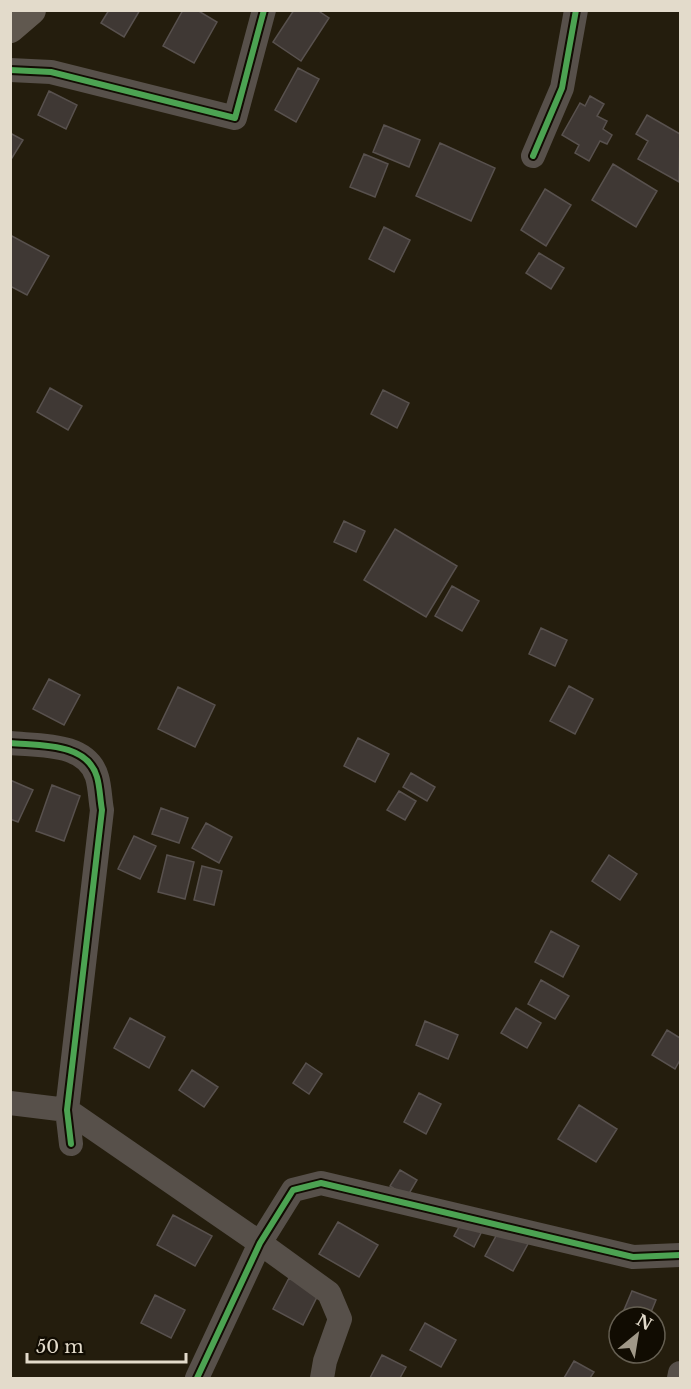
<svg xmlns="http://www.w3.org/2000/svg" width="691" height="1389" font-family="'Libre Baskerville',serif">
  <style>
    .building { fill: #3f3834; stroke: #58514e; stroke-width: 1.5 }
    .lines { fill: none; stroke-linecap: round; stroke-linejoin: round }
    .minor { stroke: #57504a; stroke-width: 24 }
    .major { stroke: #60584f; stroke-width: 30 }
    .cycleway-casing { stroke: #110c02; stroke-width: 10 }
    .cycleway { stroke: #4ca352; stroke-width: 6 }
  </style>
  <rect width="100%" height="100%" fill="#241d0d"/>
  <path class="building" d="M109,10H140L124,37L101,23Z
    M183,10H197L217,22L194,63L163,46Z
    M294,10H317L329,18L301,61L273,42Z
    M298,68L319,79L296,122L275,110Z
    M49,91L77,105L66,129L38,115Z
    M590,96L604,104L597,116L607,121L603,129L612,135L607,144L600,141L589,161L575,153L579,145L562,135L580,103L585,106Z
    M647,115L680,134L679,182L638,159L648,141L636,134Z
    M384,125L420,140L409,167L373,152Z
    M10,133L23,140L10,161Z
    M440,143L495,168L471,221L416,196Z
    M364,154L388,164L375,197L350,187Z
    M613,164L657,191L636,227L592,200Z
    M545,189L571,205L546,246L521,230Z
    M384,227L410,240L394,272L369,259Z
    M10,235L49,256L27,295L10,286Z
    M539,253L564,268L551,289L526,273Z
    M50,388L82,406L68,430L37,412Z
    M383,390L409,403L397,428L371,414Z
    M344,521L365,531L356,552L334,542Z
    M395,529L457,566L426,617L364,580Z
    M452,586L479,601L462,631L435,616Z
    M541,628L567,640L555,666L529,654Z
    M49,679L80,695L64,725L33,709Z
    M569,686L593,699L575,734L550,721Z
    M178,687L215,705L195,747L158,729Z
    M358,738L389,754L375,782L344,766Z
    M411,773L435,787L427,801L403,787Z
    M10,780L33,790L18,822L10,819Z
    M52,785L80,796L64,841L36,831Z
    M399,791L416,801L405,820L387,810Z
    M161,808L188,818L179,843L152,834Z
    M206,823L232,837L219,863L192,848Z
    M134,836L156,846L140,879L118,869Z
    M167,855L194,862L185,899L158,892Z
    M609,855L637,874L620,900L592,881Z
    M202,866L222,871L214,905L194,900Z
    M551,931L579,946L563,977L535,962Z
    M541,980L569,996L555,1019L528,1004Z
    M516,1008L541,1023L527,1048L501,1033Z
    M130,1018L165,1037L149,1068L114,1048Z
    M425,1021L458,1035L448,1059L416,1045Z
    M667,1030L680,1038V1060L675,1069L652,1055Z
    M306,1063L322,1074L309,1094L293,1083Z
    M192,1070L218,1087L204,1107L179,1090Z
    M419,1093L441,1104L426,1134L404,1122Z
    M579,1105L617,1129L596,1162L558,1139Z
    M400,1170L417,1180L407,1197L390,1186Z
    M173,1215L212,1236L195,1266L157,1245Z
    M463,1220L482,1231L474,1247L454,1236Z
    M338,1222L378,1245L359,1277L319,1254Z
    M501,1227L529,1242L513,1271L485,1256Z
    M289,1278L319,1293L303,1325L273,1309Z
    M632,1291L656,1300L649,1317H621Z
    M155,1295L185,1310L171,1338L141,1323Z
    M425,1323L456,1340L441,1367L410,1350Z
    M382,1355L406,1367L400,1378H370Z
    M574,1361L594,1372L590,1378H564Z"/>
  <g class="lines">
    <path class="minor" d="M10,70L51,72L235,118L264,10
      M533,156L562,88L576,10
      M10,743C39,746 87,742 97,777C100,787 100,799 102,810L67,1110L71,1144
      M10,1103L67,1110L260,1243L329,1293L340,1319L325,1361L322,1378
      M197,1378L260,1243L293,1190L321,1183L633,1257L680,1255
      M679,1378L680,1373"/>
    <path class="major" d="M10,28L31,10"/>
    <defs>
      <path id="cycleway" d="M10,70L51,72L235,118L264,10
        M533,156L562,88L576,10
        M10,743C39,746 87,742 97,777C100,787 100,799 102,810L67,1110L71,1144
        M197,1378L260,1243L293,1190L321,1183L633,1257L680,1255"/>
    </defs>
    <use href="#cycleway" class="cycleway-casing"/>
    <use href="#cycleway" class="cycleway"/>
  </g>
  <rect width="691" height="1389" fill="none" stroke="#e3dbcb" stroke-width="24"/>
  <g transform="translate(637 1335) rotate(30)"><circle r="28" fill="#110c02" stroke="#655f52" stroke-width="1.5"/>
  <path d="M0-4.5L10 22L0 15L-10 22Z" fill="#a09888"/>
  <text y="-9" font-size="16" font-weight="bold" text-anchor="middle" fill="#e3dbcb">N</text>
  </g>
  <path d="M27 1353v9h159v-9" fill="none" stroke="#e3dbcb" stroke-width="3"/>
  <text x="36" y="1353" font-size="18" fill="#e3dbcb" stroke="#110c02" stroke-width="4.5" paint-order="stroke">50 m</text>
</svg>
